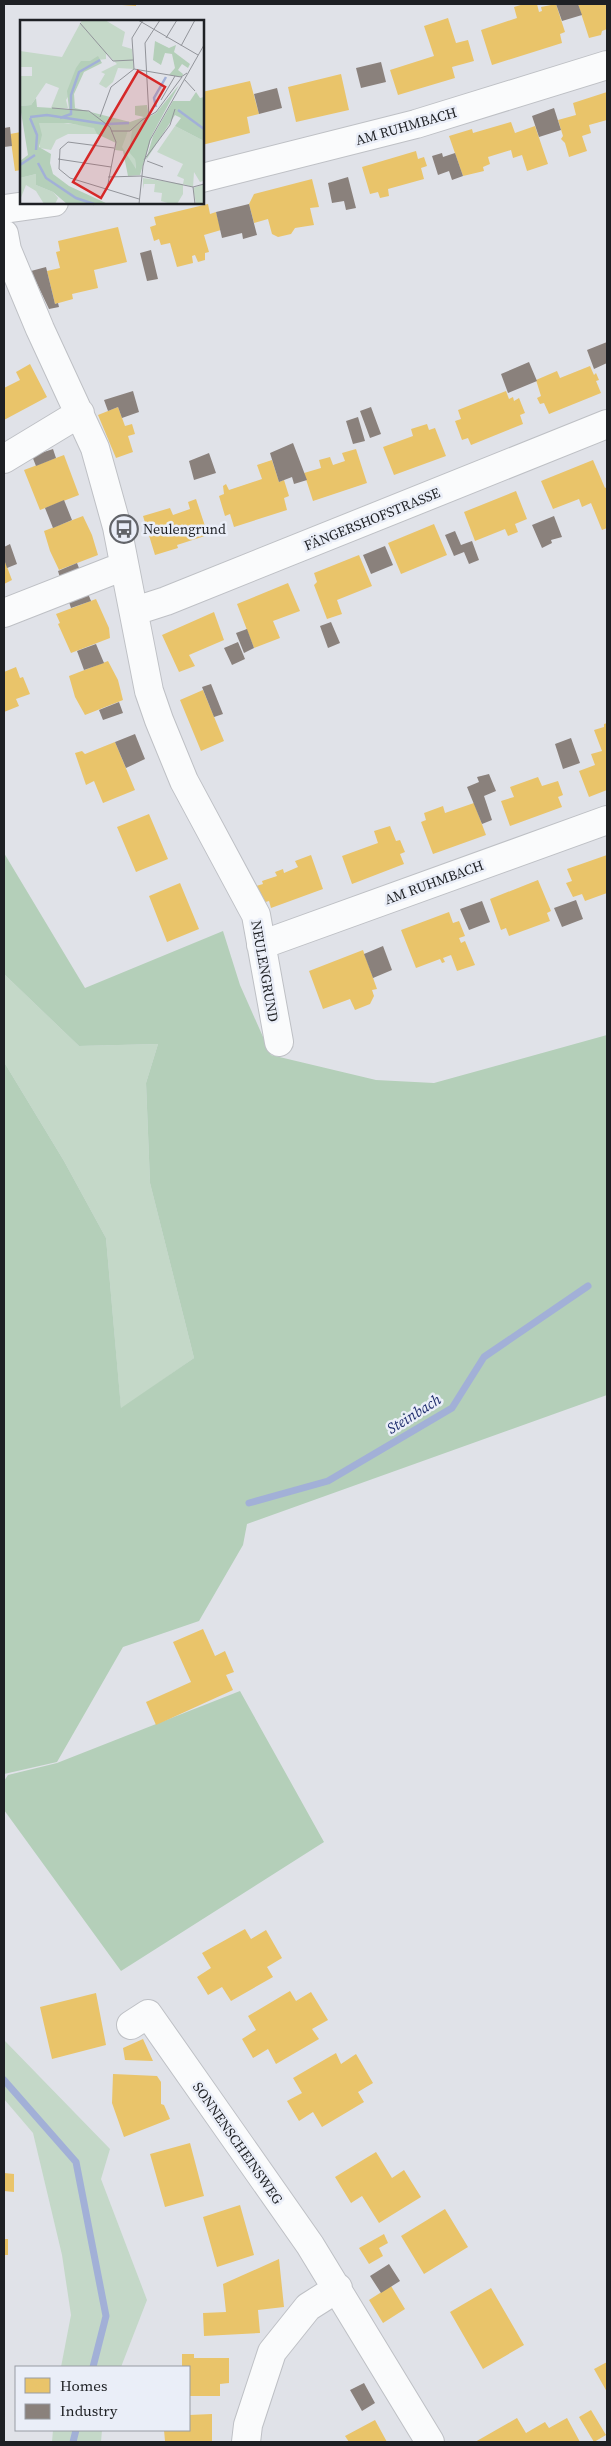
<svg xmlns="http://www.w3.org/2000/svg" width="611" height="2446" font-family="'Source Serif 4',serif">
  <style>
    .green { fill: #c4d8c8 }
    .forest { fill: #b4cfb9 }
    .homes { fill: #e9c46a }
    .industry { fill: #8a817c }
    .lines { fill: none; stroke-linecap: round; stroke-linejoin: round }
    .stream { stroke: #a2b0d7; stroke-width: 7 }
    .minor-casing { stroke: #bec0c5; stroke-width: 30 }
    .minor { stroke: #fafbfc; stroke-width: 28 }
    .labels { text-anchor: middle; stroke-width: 5; stroke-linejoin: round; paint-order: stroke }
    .street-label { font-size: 14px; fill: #1e2024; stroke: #eaeef8 }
    .poi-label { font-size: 14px; fill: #1e2024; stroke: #eaeef8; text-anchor: start }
    .water-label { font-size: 15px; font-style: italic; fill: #1f2d6d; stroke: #eaeef8 }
    .inset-river { fill: none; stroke: #a2b0d7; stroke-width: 2.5 }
    .inset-road { fill: none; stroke: #92949a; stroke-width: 1 }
    .view { fill: #d62828; fill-opacity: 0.15; stroke: #d62828; stroke-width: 2.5 }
    .inset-edge { fill: none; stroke: #1e2024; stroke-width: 2.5 }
  </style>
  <rect width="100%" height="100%" fill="#e0e2e8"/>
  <path class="green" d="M4,974L79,1046L158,1044L146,1083L150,1183L194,1358L121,1409L106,1238L64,1161L4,1062Z
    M4,2040L110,2149L101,2179L147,2300L121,2367H61L71,2315L62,2255L33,2133L4,2099Z
    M53,2430H102L101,2442H52Z"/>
  <path class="forest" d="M4,853L85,988L223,931L240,985L271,1055L376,1080L434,1083L607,1035V1395L247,1524L243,1545L199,1621L123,1647L57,1762L4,1774V1062L64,1161L106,1238L121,1408L194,1358L150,1183L146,1083L158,1044L79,1046L4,974Z
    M240,1691L324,1842L121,1971L4,1810V1781L8,1775L57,1763Z"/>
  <path class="homes" d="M122,4H136V6L122,5Z
    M524,4H537L539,12L542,11L541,7L556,4L565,32L560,34L562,43L492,65L481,30L517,18L514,7Z
    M578,4H607V29L602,31L601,35L589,38Z
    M448,18L456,43L468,40L474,61L452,67L455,78L398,95L390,70L434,56L424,26Z
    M341,74L349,110L296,122L288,87Z
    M250,81L259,114L247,117L250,133L202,145V92Z
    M607,92V120L589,125L591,133L582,136L587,151L569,157L565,143L561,139L563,136L558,120L576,115L573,103Z
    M511,122L515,133L535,126L548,164L527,171L522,155L513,158L511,150L488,157L490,164L483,167L484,171L463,176L449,136L472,129L473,133Z
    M21,132V170L15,171L10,134Z
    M416,151L418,159L424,157L427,166L421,168L424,179L388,189L389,196L380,198L378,192L370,194L362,167Z
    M312,179L319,207L310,208L314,225L295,228L291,234L278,237L272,234L268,219L254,223L249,204L254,194Z
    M208,204L210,214L216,212L221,230L204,235L209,252L205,253V260L198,262L195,255L192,256L193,263L177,267L170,243L161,245L159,239L154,241L150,227L156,225L154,217Z
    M118,227L127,262L94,270L98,288L72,294L73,299L55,304L47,271L60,268L56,252L60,251L58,241Z
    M30,364L47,397L4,420V388L20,380L16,372Z
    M590,366L594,375L596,373L599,380L596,381L601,393L549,414L544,403L540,404L537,398L541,396L536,380L557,371L560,378Z
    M506,391L509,399L513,397L514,401L519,398L525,413L520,415L523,424L471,445L468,438L462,440L455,421L461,419L458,410Z
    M118,407L125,426L132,424L135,434L128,436L133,452L116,458L98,415Z
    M427,424L429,430L435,428L446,456L394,475L383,447L413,436L411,429Z
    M356,449L367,483L313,501L304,473L321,468L319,460L330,457L333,465L345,461L342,453Z
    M64,455L79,495L40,510L24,470Z
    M272,460L279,482L284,480L289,496L284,498L287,510L234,527L230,514L225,516L219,496L224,494L223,486L226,484L229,490L262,479L257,465Z
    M593,460L605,488L607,487V528L602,530L591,503L582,507L579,499L553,509L541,481Z
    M516,491L527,519L515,524L518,532L508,536L505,529L475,541L464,512Z
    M196,499L208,535L177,545L178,548L155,555L143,516L170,508L173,515L190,509L188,502Z
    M83,516L92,535L98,555L59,570L50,551L44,531Z
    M434,524L447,555L401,574L388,543Z
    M359,555L372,586L337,600L342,614L327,619L314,585L317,582L314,573Z
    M4,559L12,580L4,584Z
    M288,583L300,611L273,621L280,638L254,648L237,604Z
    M96,599L109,628L110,638L71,653L58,624L60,623L56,614Z
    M214,612L224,640L189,655L195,666L179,672L162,635Z
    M108,661L118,680L123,700L85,715L75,697L69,676Z
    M16,667L20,678L23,677L30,694L16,699L19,706L4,712V672Z
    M203,690L224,741L201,751L180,700Z
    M607,723V790L589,797L579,771L595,765L591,754L602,751L594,730L604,727V724Z
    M115,742L135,790L103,803L94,781L86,785L75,753L82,751L85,754Z
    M538,777L542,786L558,781L563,795L558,797L562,807L510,826L501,801L514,797L510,787Z
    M474,803L486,835L433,854L421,822L426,820L424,813L443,806L445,813Z
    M149,814L168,859L136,872L117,827Z
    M390,826L396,841L400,840L405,852L400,854L404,864L352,884L342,856L378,843L374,831Z
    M311,855L323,889L271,908L269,901L262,903L256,886L263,884L262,881L277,876L275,872L283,869L284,873L298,867L295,861Z
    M607,855V893L585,901L582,894L573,897L566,883L572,881L567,869Z
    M538,880L551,911L547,913L550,921L509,936L506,928L501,930L490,899Z
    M180,883L199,929L167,942L149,896Z
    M449,912L453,923L459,921L465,936L459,938L461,943L465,941L475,965L457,971L451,955L443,958L445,962L442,963L440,959L416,968L401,930Z
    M363,950L377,989L372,990L374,996L370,1004L355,1010L350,999L323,1009L309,971Z
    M203,1629L215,1656L225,1651L234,1672L226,1675L233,1690L156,1725L146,1702L191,1682L173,1642Z
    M245,1929L251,1939L266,1930L282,1958L267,1967L273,1977L231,2001L222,1987L208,1995L197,1977L211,1968L202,1953Z
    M290,1991L296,2001L311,1992L328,2020L312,2029L319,2039L276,2064L268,2049L253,2058L242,2039L256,2030L248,2016Z
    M96,1993L106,2045L52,2059L40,2007Z
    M143,2039L153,2061L125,2060L123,2048Z
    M336,2053L341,2064L356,2054L373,2083L358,2092L364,2102L322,2127L313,2112L299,2121L287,2101L302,2093L293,2078Z
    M113,2074L157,2076L161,2082V2104L164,2105L170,2119L124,2137L112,2103Z
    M190,2143L204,2196L165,2207L150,2154Z
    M376,2152L392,2178L404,2170L421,2197L379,2223L362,2196L351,2203L335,2177Z
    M4,2173L14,2174V2192L4,2191Z
    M240,2205L254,2255L217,2267L203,2217Z
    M445,2209L468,2247L424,2274L401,2236Z
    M384,2234L388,2243L379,2248L383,2256L369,2264L359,2248Z
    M4,2239H8V2255H4Z
    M279,2259L284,2307L258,2310L260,2333L204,2336L203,2313L226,2312L223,2284Z
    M391,2286L405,2309L383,2323L369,2300Z
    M491,2288L524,2345L483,2369L450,2312Z
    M182,2354H194V2358H229V2383L220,2384V2396H189V2367H182Z
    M607,2362V2392L594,2369Z
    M591,2410L606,2435L594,2442L579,2417Z
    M212,2414V2442L165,2441L164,2430H189V2415Z
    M517,2418L526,2433L545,2422L549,2428L567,2418L580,2442H475Z
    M375,2420L387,2442H349L345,2436Z"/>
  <path class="industry" d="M556,4H578L582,15L562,21Z
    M381,62L386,82L361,88L356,68Z
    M277,88L282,108L259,114L254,94Z
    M554,108L561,130L539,137L532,116Z
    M10,127L12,146L4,147V128Z
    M442,153L443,157L455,153L463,176L452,180L449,171L438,175L432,156Z
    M348,177L356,208L346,210L344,201L332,203L328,183Z
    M249,204L257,235L243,239L242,233L222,238L216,212Z
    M151,250L158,279L147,281L140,253Z
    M46,267L55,304L58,303L59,307L49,309L31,271Z
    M607,342V363L594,369L587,350Z
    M529,362L537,381L508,393L501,374Z
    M133,391L139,412L122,418L118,407L108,411L104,400Z
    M371,407L381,434L370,438L360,411Z
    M358,417L365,441L353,444L346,421Z
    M293,443L307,480L294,484L292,477L279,482L270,453Z
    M53,449L56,458L36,466L32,456Z
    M209,453L216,473L194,480L189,461Z
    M64,500L72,520L53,528L45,508Z
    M554,516L562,537L551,540L552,543L542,548L532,525Z
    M455,531L461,545L472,541L479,560L469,564L464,552L454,556L445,535Z
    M10,544L17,564L7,568L4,559V547Z
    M385,546L393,565L371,574L363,555Z
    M77,563L81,573L61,581L58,571Z
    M87,591L91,601L71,608L68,599Z
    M331,622L340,643L328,648L320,626Z
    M247,629L254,648L244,653L236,633Z
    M238,642L245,659L232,665L224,648Z
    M96,644L104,663L84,670L77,651Z
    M211,684L223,714L214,717L202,687Z
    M119,702L123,713L103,720L99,710Z
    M135,734L145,759L126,768L115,742Z
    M571,738L580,763L563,769L555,744Z
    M489,774L496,791L484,796L492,820L482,824L467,787L479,782L477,777Z
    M576,900L583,919L562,927L554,908Z
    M482,901L490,922L469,930L460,909Z
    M383,946L392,970L373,978L364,954Z
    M389,2264L400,2281L381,2293L370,2276Z
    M364,2383L375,2403L362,2411L350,2390Z"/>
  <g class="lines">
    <path class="stream" d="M249,1503L328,1481L452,1408L484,1357L588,1286
      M4,2080L76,2162L106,2316L93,2367
      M73,2442L76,2430"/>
    <defs>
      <path id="minor" d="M202,178L416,124L607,65
        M4,209L54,202
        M4,234L7,250L40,329L95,448L117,527L149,691L159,720L184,781L256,915L279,1042
        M4,459L80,413
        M135,611L166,601L607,424
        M4,613L124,566
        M261,945L607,820
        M131,2025L148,2014L310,2245L430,2442
        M246,2442L248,2425L272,2352L308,2307L338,2288"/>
    </defs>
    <use href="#minor" class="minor-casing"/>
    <use href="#minor" class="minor"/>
  </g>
  <defs>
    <symbol id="bus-ring" viewBox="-11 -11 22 22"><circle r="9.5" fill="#eaeef8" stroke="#626469" stroke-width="1.5"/><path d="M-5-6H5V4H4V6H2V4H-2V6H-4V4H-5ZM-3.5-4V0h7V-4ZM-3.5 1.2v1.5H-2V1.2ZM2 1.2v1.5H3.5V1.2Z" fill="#626469"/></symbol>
  </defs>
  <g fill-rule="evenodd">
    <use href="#bus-ring" x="108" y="513" width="32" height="32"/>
  </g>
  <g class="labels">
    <g class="street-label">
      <text transform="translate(406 126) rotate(-16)" y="5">AM RUHMBACH</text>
      <text transform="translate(372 519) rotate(-22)" y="5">FÄNGERSHOFSTRASSE</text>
      <text transform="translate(434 882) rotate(-20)" y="5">AM RUHMBACH</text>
      <text transform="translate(265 971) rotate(80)" y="5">NEULENGRUND</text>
      <text transform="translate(238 2143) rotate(55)" y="5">SONNENSCHEINSWEG</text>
    </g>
    <g class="poi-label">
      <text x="143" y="534">Neulengrund</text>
    </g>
    <g class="water-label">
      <text transform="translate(414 1414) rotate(-32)" y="5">Steinbach</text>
    </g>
  </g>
  <g transform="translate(20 20)">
    <rect width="184" height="184" fill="#e0e2e8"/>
    <path d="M62,0H85L105,12L102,26L112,29L114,49L98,48L93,62L86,68L79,64L85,54L81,52L97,44L86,33V39L70,41L46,80L48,88H31L39,68L26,63L11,85L0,86V56H12V47H0V31L42,37ZM26,101L70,106L77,109V114H48L36,120L31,130L20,128L19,103ZM155,106L184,121L183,161L180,162L174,152L173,167L163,164V174L157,184H151L141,181L142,173L134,172L135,164H124L123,169V158L163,164L164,159L157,156L163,144L137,132ZM108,111H113L116,151L101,126ZM16,154V165L33,172L38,178L35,184H24L16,171L6,165L0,180V158ZM184,164V184H176L173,168Z" fill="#c4d8c8"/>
    <path d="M135,21L149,28L156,25L154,32L170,44L168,48L162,44L158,50L163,54L162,57L149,55L155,48L152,34L145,33L141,45L133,40ZM78,36L82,43L64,52L54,74L55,88L110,102L124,97L115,95V86L127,85L129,97L136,93L159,65L132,115L120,155L108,156L103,131L95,130L96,123L77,114L74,108L48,103H19L22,115L19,127L31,134L30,143L33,154L49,166L88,184H47L33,172L16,165V154L0,158V141L8,135L0,86L11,85L16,78L17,87L49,89L47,71L56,48L61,41H70ZM108,111H112L109,132L115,139L116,149L102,127ZM176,72L180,78L184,77V121L155,106L161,98L155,95L126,140L133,116L153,81H170Z" fill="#b4cfb9" fill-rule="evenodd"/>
    <path class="inset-river" d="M136,87L134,78L146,57M158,90L184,109M10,97L27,95L85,104M10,98L17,115L16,130M40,98L51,94V75L59,52L80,40M88,104L109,103M18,143L26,158L56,178L74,184M0,145L15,135"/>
    <path class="inset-road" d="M118,0L178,35M60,3L93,41L113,40M146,18L157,0M161,26L175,0M114,49L112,18L123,0M164,59L175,71M141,80L155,56M32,88L69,91L90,107L96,122L87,169M80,97L91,67L114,49L161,57L167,53M129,97L125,23L140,0M91,111H110L122,100L136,92L162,57M94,128L48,122L40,129L39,149L50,158L119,179M38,139L91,147M124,140L150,105L155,89M127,141L143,147M88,157L121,156L173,167L184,164M173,167L175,184M119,184L123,146L130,120L184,25"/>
    <path class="view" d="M118,51L145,67L81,178L53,162Z"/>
    <rect width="184" height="184" class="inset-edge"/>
  </g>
  <rect width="611" height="2446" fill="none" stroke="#1e2024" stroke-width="10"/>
  <rect x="15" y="2366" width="175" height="65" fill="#eaeef8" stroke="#989ca3"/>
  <rect x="25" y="2378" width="25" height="15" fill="#e9c46a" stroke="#989ca3"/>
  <text x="60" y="2391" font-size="15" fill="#1e2024">Homes</text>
  <rect x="25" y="2404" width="25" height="15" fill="#8a817c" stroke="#989ca3"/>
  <text x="60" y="2416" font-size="15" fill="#1e2024">Industry</text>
</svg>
